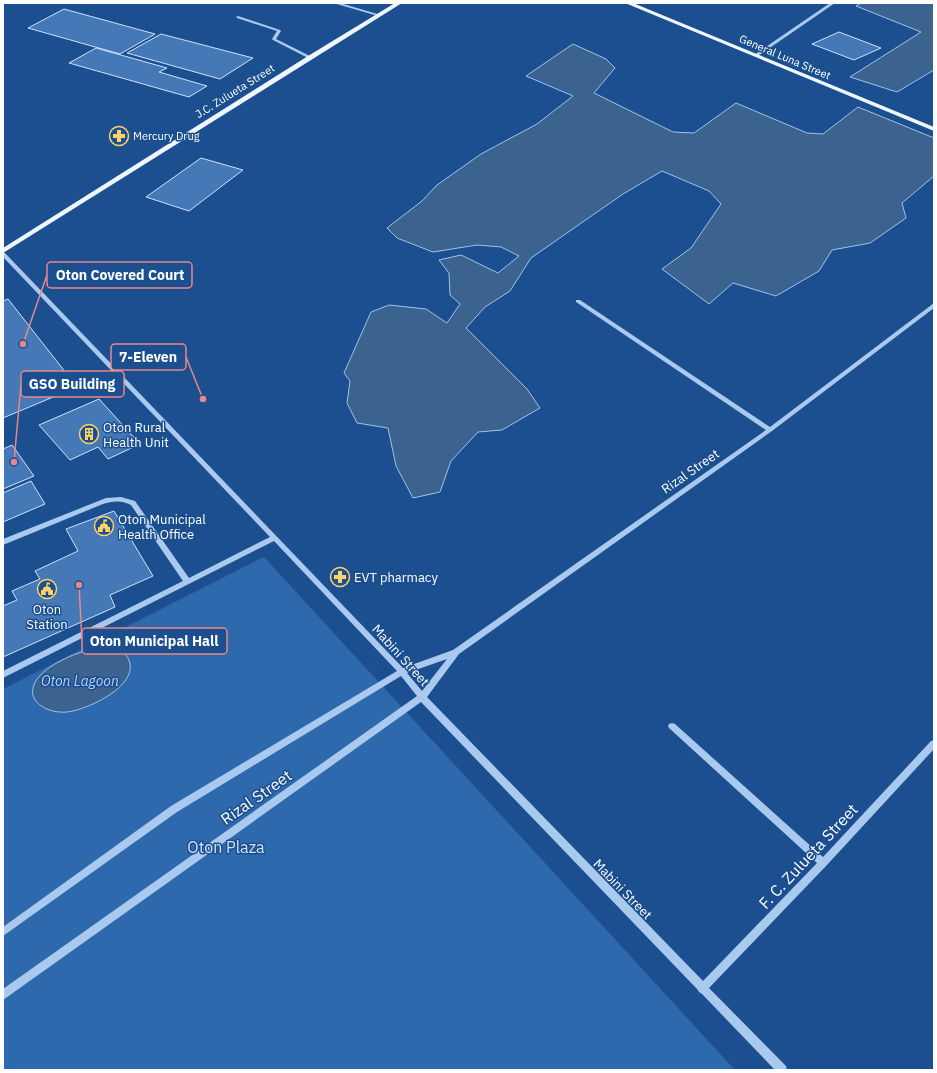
<svg xmlns="http://www.w3.org/2000/svg" width="937" height="1073" font-family="'IBM Plex Sans',sans-serif">
  <style>
    .green { fill: #2e69ad }
    .water { fill: #3c6290; stroke: #9cc4f0 }
    .building { fill: #4478b7; stroke: #cfe3fa }
    .lines { fill: none; stroke-linecap: round; stroke-linejoin: round }
    .minor { fill: #a9c9ee; fill-rule: evenodd }
    .major { fill: #f0f6ff; fill-rule: evenodd }
    .labels { text-anchor: middle; stroke-width: 3; stroke-linejoin: round; paint-order: stroke }
    .far-street-label { font-size: 11px; fill: #fff; stroke: #1b4f8f }
    .far-poi-label { font-size: 11px; fill: #fff; stroke: #1b4f8f; text-anchor: start }
    .poi-label { font-size: 13px; fill: #fff; stroke: #1b4f8f; text-anchor: start }
    .street-label { font-size: 13px; fill: #fff; stroke: #1b4f8f }
    .water-label { font-size: 14px; font-style: italic; fill: #b5d3f5; stroke: #1b4f8f }
    .near-street-label { font-size: 16px; fill: #fff; stroke: #1b4f8f }
    .near-park-label { font-size: 16px; fill: #cfe3fa; stroke: #1b4f8f }
    .leader { fill: none; stroke: #e88989; stroke-width: 1.5 }
    .callout-dot { fill: #e88989; stroke: #1b4f8f; stroke-width: 1.5 }
    .callout { fill: #1b4f8f; stroke: #e88989; stroke-width: 1.5 }
    .callout-label { font-size: 14px; text-anchor: middle; font-weight: bold; fill: #fff }
  </style>
  <rect width="100%" height="100%" fill="#1b4f8f"/>
  <path class="green" d="M264,557L735,1070H3V689Z"/>
  <path class="water" d="M861,3H934V70L897,92L850,77L921,32L856,6Z
    M573,44L606,59L615,68L594,93L673,132L694,133L736,103L807,133L823,134L858,107L934,138V176L902,203L906,218L870,243L832,250L819,271L776,296L733,283L709,304L662,269L691,248L721,204L709,191L662,171L623,194L531,258L510,291L485,307L466,328L527,389L540,408L502,430L478,432L451,461L440,492L413,498L396,466L388,428L357,423L347,403L350,381L344,373L371,312L389,305L426,309L447,323L460,304L450,295L449,273L439,260L461,255L498,273L519,256L501,247L477,245L433,252L397,238L387,228L422,201L437,185L481,154L537,124L573,96L526,76Z
    M98,647C110,647 122,647 128,658C142,685 87,710 67,712C48,714 22,701 37,679C50,662 79,652 98,647Z"/>
  <path class="building" d="M64,9L155,34L120,54L28,28Z
    M839,32L881,48L854,60L812,44Z
    M161,34L253,58L220,79L127,53Z
    M96,48L167,68L159,72L207,86L189,97L69,63Z
    M201,158L243,170L189,211L146,197Z
    M8,299L77,387L3,418V301Z
    M99,399L140,444L108,459L98,447L70,460L39,425Z
    M12,445L34,476L3,489V449Z
    M31,481L45,504L3,522V493Z
    M114,511L153,576L110,595L115,607L3,657V606L17,600L12,591L40,579L35,571L78,551L66,529Z"/>
  <g class="lines">
    <path class="minor" d="M333,3H340L381,15L378,16Z
      M830,3H835L758,56L754,55Z
      M238,16L280,30L281,31L276,39L312,57L308,58L273,40L272,39L277,31L237,18L236,17Z
      M3,252L5,253L403,668L453,650L766,430L576,302V300H580L770,427L934,303V308L772,431L459,654L427,697L703,981L817,863L669,728L668,726L669,724L672,723L675,724L823,857L931,741L934,740V749L826,866L709,988L786,1066L787,1070H775L702,994L699,992L697,989L421,702L3,1000V989L417,696L401,676L177,812L3,936V927L171,806L397,671L274,541L3,678V671L183,581L131,505C121,500 113,501 103,504L3,545V539L106,498L121,497L135,501L189,578L270,537L3,257ZM447,659L422,691L407,673Z"/>
    <path class="major" d="M395,3H402L3,253V248L308,56Z
      M625,3H633L934,127V131Z"/>
  </g>
  <defs>
    <symbol id="pharmacy-ring" viewBox="-11 -11 22 22"><circle r="9.5" fill="#1b4f8f" stroke="#ffd166" stroke-width="1.5"/><path d="M-2-6h4v4h4v4h-4v4h-4v-4h-4v-4h4Z" fill="#ffd166"/></symbol>
    <symbol id="building-ring" viewBox="-11 -11 22 22"><circle r="9.5" fill="#1b4f8f" stroke="#ffd166" stroke-width="1.5"/><path d="M-4-6H4V6H1V3H-1V6H-4ZM-2.5-4.3h1.7v1.8h-1.7ZM.8-4.3h1.7v1.8H.8ZM-2.5-1h1.7V.8h-1.7ZM.8-1h1.7V.8H.8Z" fill="#ffd166"/></symbol>
    <symbol id="civic-ring" viewBox="-11 -11 22 22"><circle r="9.5" fill="#1b4f8f" stroke="#ffd166" stroke-width="1.5"/><path d="M-.6-6.5H3V-4.5H.6V-3L4-1V1h2V6H-6V1h2V-1L-.6-3ZM-1.2 2.5V6h2.4V2.5Z" fill="#ffd166"/></symbol>
  </defs>
  <g fill-rule="evenodd">
    <use href="#pharmacy-ring" x="108" y="125" width="22" height="22"/>
    <use href="#building-ring" x="78" y="423" width="22" height="22"/>
    <use href="#civic-ring" x="93" y="515" width="22" height="22"/>
    <use href="#pharmacy-ring" x="329" y="566" width="22" height="22"/>
    <use href="#civic-ring" x="36" y="578" width="22" height="22"/>
  </g>
  <g class="labels">
    <g class="far-street-label">
      <text transform="translate(785 57) rotate(23)" y="4">General Luna Street</text>
      <text transform="translate(235 91) rotate(-32)" y="4">J.C. Zulueta Street</text>
    </g>
    <g class="far-poi-label">
      <text x="133" y="140">Mercury Drug</text>
    </g>
    <g class="poi-label">
      <text x="103" y="432">Oton Rural<tspan x="103" dy="15">Health Unit</tspan></text>
      <text x="118" y="524">Oton Municipal<tspan x="118" dy="15">Health Office</tspan></text>
      <text x="354" y="582">EVT pharmacy</text>
      <text x="47" y="614" text-anchor="middle">Oton<tspan x="47" dy="15">Station</tspan></text>
    </g>
    <g class="street-label">
      <text transform="translate(690 471) rotate(-35)" y="5">Rizal Street</text>
      <text transform="translate(401 655) rotate(48)" y="5">Mabini Street</text>
      <text transform="translate(623 889) rotate(46)" y="5">Mabini Street</text>
    </g>
    <g class="water-label">
      <text x="80" y="686">Oton Lagoon</text>
    </g>
    <g class="near-street-label">
      <text transform="translate(256 797) rotate(-35)" y="6">Rizal Street</text>
      <text transform="translate(808 856) rotate(-47)" y="6">F. C. Zulueta Street</text>
    </g>
    <g class="near-park-label">
      <text x="226" y="853">Oton Plaza</text>
    </g>
  </g>
  <path class="leader" d="M23 344L47 275M203 399L186 357M14 462L21 384M79 585L82 641"/>
  <g class="callout-dot">
    <circle cx="23" cy="344" r="4"/>
    <circle cx="203" cy="399" r="4"/>
    <circle cx="14" cy="462" r="4"/>
    <circle cx="79" cy="585" r="4"/>
  </g>
  <g class="callout">
    <rect x="47" y="262" width="145" height="26" rx="4"/>
    <rect x="111" y="344" width="75" height="26" rx="4"/>
    <rect x="21" y="371" width="103" height="26" rx="4"/>
    <rect x="82" y="628" width="145" height="26" rx="4"/>
  </g>
  <g class="callout-label">
    <text x="120" y="280">Oton Covered Court</text>
    <text x="148" y="362">7-Eleven</text>
    <text x="72" y="389">GSO Building</text>
    <text x="154" y="646">Oton Municipal Hall</text>
  </g>
  <rect width="937" height="1073" fill="none" stroke="#ffffff" stroke-width="8"/>
</svg>
